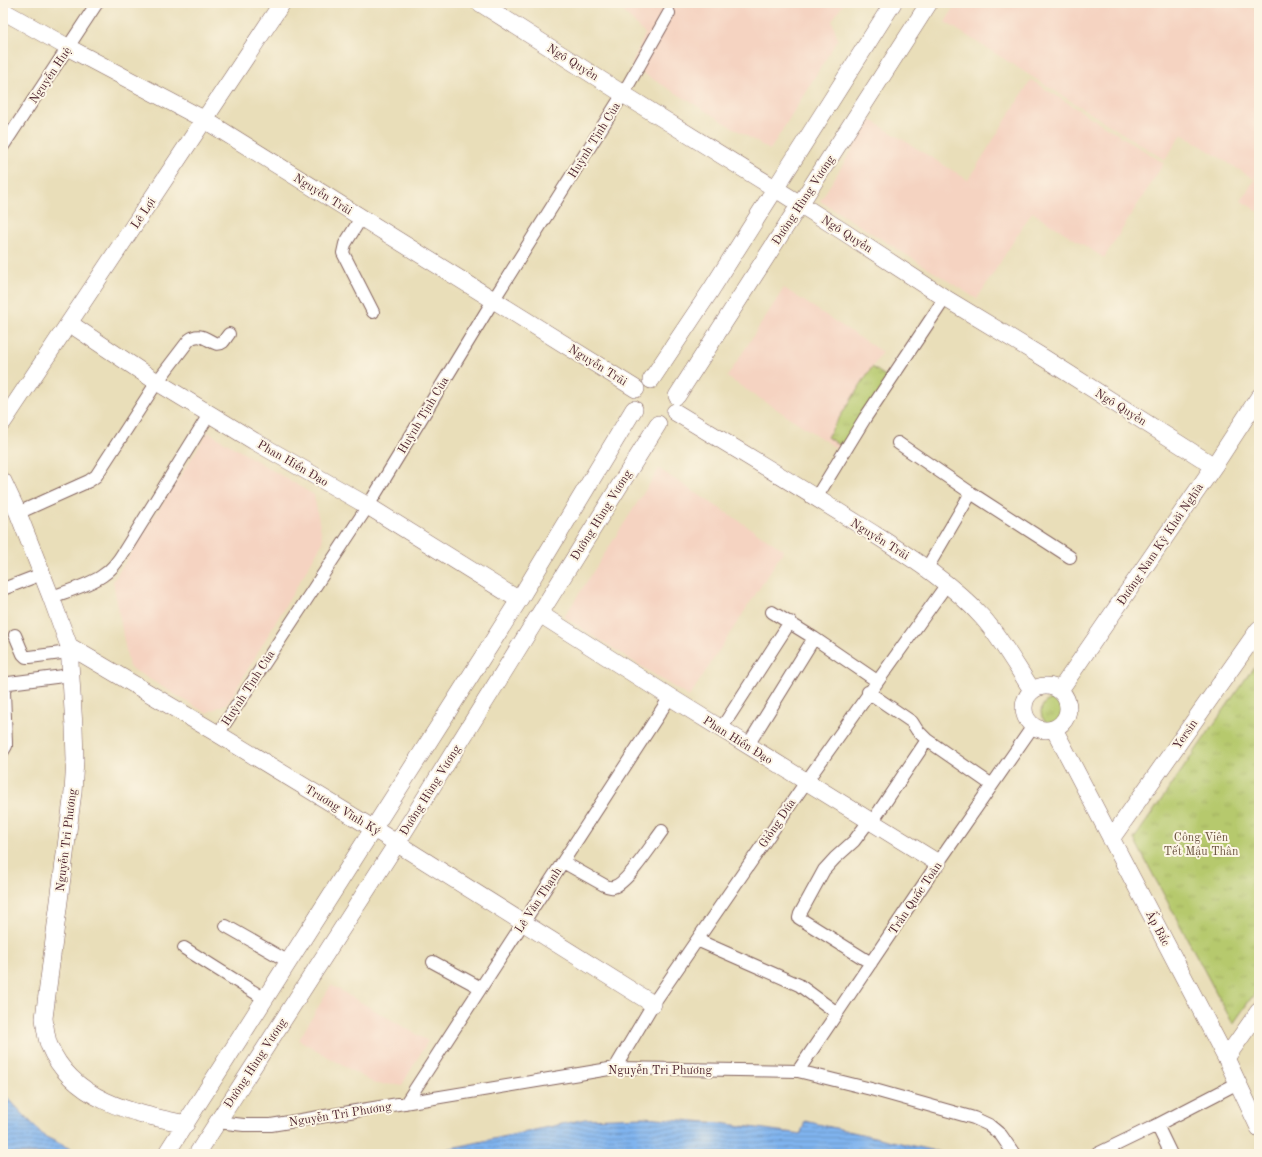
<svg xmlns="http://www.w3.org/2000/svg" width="1262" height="1157" font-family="'Old Standard TT',serif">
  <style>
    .built { fill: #f5d3c1 }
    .grass { fill: url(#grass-tufts); stroke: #80744c }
    .water { fill: url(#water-rules); stroke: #656a8c }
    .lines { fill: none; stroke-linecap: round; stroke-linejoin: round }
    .street-casing { stroke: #82625d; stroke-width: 14 }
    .secondary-casing { stroke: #82625d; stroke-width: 18 }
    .street { stroke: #fff; stroke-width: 12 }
    .secondary { stroke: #fff; stroke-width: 17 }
    .labels { text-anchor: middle; stroke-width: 4; stroke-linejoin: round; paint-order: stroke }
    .street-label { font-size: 12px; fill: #4a1f2b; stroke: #fcf5e5 }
    .park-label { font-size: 12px; fill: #6a523f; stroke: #fcf5e5 }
  </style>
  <defs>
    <pattern id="grass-tufts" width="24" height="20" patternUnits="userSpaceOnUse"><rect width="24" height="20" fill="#b6c96d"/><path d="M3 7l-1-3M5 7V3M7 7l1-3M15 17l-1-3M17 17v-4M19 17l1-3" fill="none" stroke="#9eac5f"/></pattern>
    <pattern id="water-rules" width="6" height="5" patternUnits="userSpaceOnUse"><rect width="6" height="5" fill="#80b4ee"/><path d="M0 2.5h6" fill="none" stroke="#6b92c1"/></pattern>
  </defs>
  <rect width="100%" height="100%" fill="#fcf5e5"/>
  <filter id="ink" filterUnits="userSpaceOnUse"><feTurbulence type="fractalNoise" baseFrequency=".025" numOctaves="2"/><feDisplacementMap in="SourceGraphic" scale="8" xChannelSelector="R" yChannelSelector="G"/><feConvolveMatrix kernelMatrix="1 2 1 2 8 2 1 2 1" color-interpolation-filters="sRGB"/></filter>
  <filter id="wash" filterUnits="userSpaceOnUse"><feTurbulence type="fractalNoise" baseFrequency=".012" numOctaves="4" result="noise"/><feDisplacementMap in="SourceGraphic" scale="16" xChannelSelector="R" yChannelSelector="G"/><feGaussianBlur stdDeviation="0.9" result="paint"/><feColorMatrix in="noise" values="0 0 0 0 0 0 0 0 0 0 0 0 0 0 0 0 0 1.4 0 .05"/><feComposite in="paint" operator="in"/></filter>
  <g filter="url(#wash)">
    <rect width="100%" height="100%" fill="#e9deb9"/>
    <path class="built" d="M615,3H844L832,21L838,39L770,150L631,66L645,34Z
      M957,3H1244L1259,13V170L1254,179L1182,134L1165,160L945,22Z
      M1031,80L1164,163L1104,258L1032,212L977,299L820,201L871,120L968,180Z
      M1259,172V212L1241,201Z
      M784,288L882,352L872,368L847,455L727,377Z
      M208,432L314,495L323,542L228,703L206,713L129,667L113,581Z
      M659,469L784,550L689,697L564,617Z
      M331,985L428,1041L402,1085L375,1084L299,1040Z"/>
    <path class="grass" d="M872,367L893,381L848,451L827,437Z
      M1253,668L1259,672V987L1233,1024L1134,839Z
      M1041 712a13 13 0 1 1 26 0a13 13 0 1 1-26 0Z"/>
    <path class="water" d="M3,1093L44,1136L81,1154H3Z
      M644,1117L720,1123L801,1134L805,1121L948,1154H434L447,1149L585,1119Z"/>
  </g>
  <g filter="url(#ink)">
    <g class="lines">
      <defs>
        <path id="street" d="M3,146L97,3
          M361,218L345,244L343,253L373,312
          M898,443L971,493L927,568
          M971,493L1070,557
          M816,498L865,418L945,298
          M18,513L89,481L96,476L157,382L189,340C204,328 213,350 223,342C225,340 227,336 229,334
          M3,589L42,574
          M51,597C68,591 87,586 102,576C112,570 119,560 125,550L210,413
          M772,612L814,638
          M15,635L23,654L26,657H30L69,652
          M868,692L912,722L917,730L927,740L992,785
          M721,729L790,622
          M218,734L368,506L494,299L623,94L669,13
          M748,745L814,638L877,681
          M3,751L6,746V742L4,692L5,687L9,683L71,675
          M869,821L854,841L835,858L824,870L800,914L799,918L871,963
          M872,822L927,740
          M563,862L604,885C606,886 610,888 613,887C626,885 653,843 662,831
          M226,926L289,962
          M697,940L799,985L837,1013
          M184,948L265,999
          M433,962L481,988
          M615,1068L653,1004L697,940L806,782L947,584
          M798,1071L938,863L1033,726
          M406,1103L670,697
          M217,1122L244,1125H271L615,1068L798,1071L871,1089L974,1118L989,1125L1001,1135L1014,1154
          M1157,1125L1171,1154
          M1097,1154L1157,1125L1238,1083"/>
        <path id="secondary" d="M480,3L623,94L776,189L844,232L945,298L1044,358L1214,466
          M3,11L69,48L205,120L636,389
          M69,323L157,382L254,441L368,506L519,600
          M651,380L711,290L893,3
          M677,396L929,3
          M675,412C738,450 801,488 863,527C905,554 949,580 983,618C1002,640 1016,666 1032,690
          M3,422L282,3
          M3,481L18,513L51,597L69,646L74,727L75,760L73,792L44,1018C45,1027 46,1037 49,1045C72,1101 133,1113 186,1124
          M540,614L670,697L938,863
          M69,646L218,734L374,829L653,1004
          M1024 708a22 22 0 1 1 44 0a22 22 0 1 1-44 0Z
          M1060,690L1214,466L1259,397
          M1054,729L1226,1058L1259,1128
          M1111,839L1259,629
          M1226,1058L1259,1011
          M166,1154L519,600L634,409
          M197,1154L397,843L658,424"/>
      </defs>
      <use href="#street" class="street-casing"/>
      <use href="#secondary" class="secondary-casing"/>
      <use href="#street" class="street"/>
      <use href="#secondary" class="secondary"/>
    </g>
  </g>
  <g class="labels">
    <g class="street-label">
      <text transform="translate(573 62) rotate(32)" y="4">Ngô Quyền</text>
      <text transform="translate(50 75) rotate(-56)" y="4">Nguyễn Huệ</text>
      <text transform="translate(594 140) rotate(-58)" y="4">Huỳnh Tịnh Của</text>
      <text transform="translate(323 194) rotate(32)" y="4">Nguyễn Trãi</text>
      <text transform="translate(803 200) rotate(-57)" y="4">Đường Hùng Vương</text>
      <text transform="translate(143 213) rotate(-56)" y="4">Lê Lợi</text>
      <text transform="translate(847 234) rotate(33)" y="4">Ngô Quyền</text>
      <text transform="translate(598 365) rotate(32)" y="4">Nguyễn Trãi</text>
      <text transform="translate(1121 407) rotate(32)" y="4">Ngô Quyền</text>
      <text transform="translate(423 415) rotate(-59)" y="4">Huỳnh Tịnh Của</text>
      <text transform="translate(293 463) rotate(30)" y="4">Phan Hiển Đạo</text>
      <text transform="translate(601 515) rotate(-58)" y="4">Đường Hùng Vương</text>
      <text transform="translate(880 539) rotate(32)" y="4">Nguyễn Trãi</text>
      <text transform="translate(1160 544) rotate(-56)" y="4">Đường Nam Kỳ Khởi Nghĩa</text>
      <text transform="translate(248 688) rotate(-57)" y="4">Huỳnh Tịnh Của</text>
      <text transform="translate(1185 734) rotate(-55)" y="4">Yersin</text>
      <text transform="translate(738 740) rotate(32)" y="4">Phan Hiển Đạo</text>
      <text transform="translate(430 790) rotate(-58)" y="4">Đường Hùng Vương</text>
      <text transform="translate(343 810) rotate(31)" y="4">Trương Vĩnh Ký</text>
      <text transform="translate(777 823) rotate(-56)" y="4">Giồng Dứa</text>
      <text transform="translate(66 840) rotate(-83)" y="4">Nguyễn Tri Phương</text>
      <text transform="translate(915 898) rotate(-56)" y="4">Trần Quốc Toản</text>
      <text transform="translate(538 900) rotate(-57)" y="4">Lê Văn Thạnh</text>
      <text transform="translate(1158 928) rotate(62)" y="4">Ấp Bắc</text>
      <text transform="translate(255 1063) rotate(-57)" y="4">Đường Hùng Vương</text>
      <text x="660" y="1074">Nguyễn Tri Phương</text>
      <text transform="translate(340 1114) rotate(-9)" y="4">Nguyễn Tri Phương</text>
    </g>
    <g class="park-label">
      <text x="1201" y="841">Công Viên<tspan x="1201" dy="14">Tết Mậu Thân</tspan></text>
    </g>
  </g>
  <rect width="1262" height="1157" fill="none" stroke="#fcf5e5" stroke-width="16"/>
</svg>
